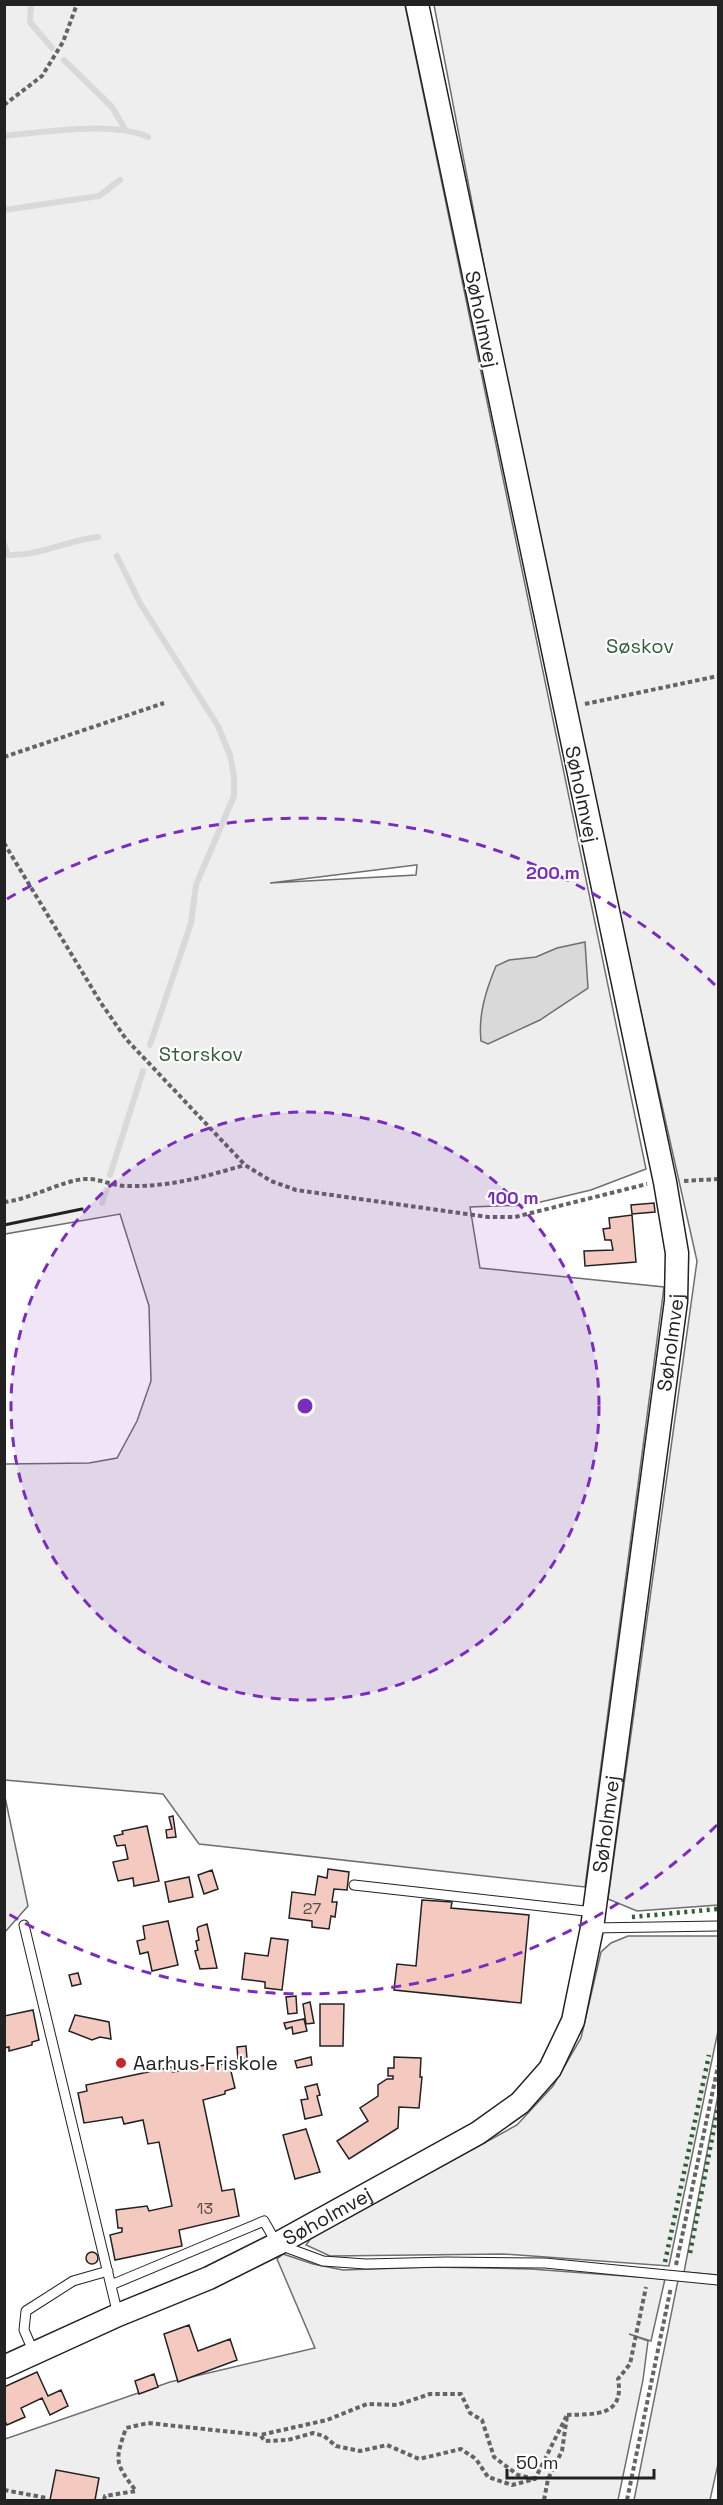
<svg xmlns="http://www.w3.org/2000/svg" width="723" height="2505" font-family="'Space Grotesk',sans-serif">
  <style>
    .green { fill: #eee; stroke: #6f6f6f; stroke-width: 1.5; fill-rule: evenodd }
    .water { fill: #d9d9d9; stroke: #6f6f6f; stroke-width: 1.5 }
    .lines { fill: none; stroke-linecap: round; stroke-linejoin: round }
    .stream { stroke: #d9d9d9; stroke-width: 6 }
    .building { fill: #f3c9c0; stroke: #222; stroke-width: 1.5 }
    .service-casing { stroke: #222; stroke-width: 11 }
    .tertiary-casing { stroke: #222; stroke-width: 25 }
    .path { stroke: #646464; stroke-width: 4; stroke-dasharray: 4.5 3; stroke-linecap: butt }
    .service { stroke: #fff; stroke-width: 9 }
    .tertiary { stroke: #fff; stroke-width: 22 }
    .hedge { stroke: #2f5e38; stroke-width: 4.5; stroke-dasharray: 3 4.5; stroke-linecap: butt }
    .wall { stroke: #222; stroke-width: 3 }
    .ring { fill: none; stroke: #7b2cbf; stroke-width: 3; stroke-dasharray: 10 8 }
    .poi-dot { fill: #c62828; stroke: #fff; stroke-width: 2 }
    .labels { text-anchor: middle; stroke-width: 4.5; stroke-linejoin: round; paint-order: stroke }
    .number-label { font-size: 16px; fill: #564c4a }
    .street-label { font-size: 20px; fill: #222; stroke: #fff }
    .park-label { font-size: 20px; fill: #2f5e38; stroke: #fff }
    .poi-label { font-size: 20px; fill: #222; stroke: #fff; text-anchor: start }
    .centre { fill: #7b2cbf; stroke: #fff; stroke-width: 3 }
    .ring-label { font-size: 18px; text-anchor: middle; font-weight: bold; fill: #7b2cbf; stroke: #fff; stroke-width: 4.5; stroke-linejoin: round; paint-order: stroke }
  </style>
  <rect width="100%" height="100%" fill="#fff"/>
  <path class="green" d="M5,5H405L646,1169L591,1190L528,1205L470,1207L480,1268L664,1287L585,1887L199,1844L163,1794L5,1780V1464L89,1463L117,1458L137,1421L151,1381L149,1306L120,1214L5,1234ZM417,865L416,875L270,883L416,865Z
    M434,5H718V1905L637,1911L608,1899L697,1261L549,603Z
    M5,1797L28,1906L5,1932H4Z
    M628,1936H718V2031L669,2266L503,2254L330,2256L306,2245L311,2238L517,2125L553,2086L581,2038L601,1952L611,1943Z
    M718,2095V2275L684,2272Z
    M283,2254L313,2264L343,2270L431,2267L531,2269L665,2279L651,2341L629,2334L648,2341L643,2380L618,2500H5V2439L170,2382L315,2348L277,2259Z
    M678,2280L718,2284V2464L710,2500H634Z"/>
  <path class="water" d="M585,942L588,988L540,1020L488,1044L481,1041C478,1015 486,990 496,966L509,960L536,957L557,948Z"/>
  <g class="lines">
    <path class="stream" d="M31,4L30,22L52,48
      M64,60L112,107L126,131
      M4,136C42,132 114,121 148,137
      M4,210L99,196L120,180
      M4,544L8,555C40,556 68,540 98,537
      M117,556L140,603L218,726L230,755L234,776V796L196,885L191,923L150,1045
      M110,1175L143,1071
      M102,1203L106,1190"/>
  </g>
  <path class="building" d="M654,1203L655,1212L632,1214L631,1205Z
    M632,1215L636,1262L585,1266L584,1251L613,1250L611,1240H605L603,1229L610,1228L609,1218Z
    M173,1816L176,1837L167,1838L166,1830L172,1829L169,1817Z
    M147,1826L159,1881L134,1886L133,1878L118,1881L113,1862L128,1859L125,1845L117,1846L114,1836L123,1834L122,1831Z
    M328,1869L349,1872L347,1890L334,1889L332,1902H337L335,1917L331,1916L329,1929L312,1927V1921L289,1918L292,1892L315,1895L318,1876L327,1878Z
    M212,1870L218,1889L204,1894L198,1875Z
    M189,1877L193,1897L169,1902L165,1882Z
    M422,1900L452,1902L451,1908L529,1915L521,2003L394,1990L397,1964L416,1966Z
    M168,1921L178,1965L152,1971L148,1952L140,1954L137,1941L145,1939L143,1926Z
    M207,1924L217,1968L200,1969L195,1951L198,1950L196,1941L199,1940L197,1929L198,1927Z
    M271,1938L288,1940L282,1990L265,1988V1982L242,1979L245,1953L268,1956Z
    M78,1973L81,1984L72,1986L69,1975Z
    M296,1996L297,2013L288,2014L286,1997Z
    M310,2002L314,2023L306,2024L303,2004Z
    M320,2004H344L343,2046H320Z
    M33,2010L39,2040L32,2042V2045L9,2051V2047L4,2048V2016Z
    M75,2015L109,2022L111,2039L100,2037L92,2040L69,2031Z
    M304,2019L307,2031L293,2034L292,2027L286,2029L284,2023Z
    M246,2046L247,2059L238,2060L237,2047Z
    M311,2057L312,2065L297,2068L295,2061Z
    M394,2057L421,2058L420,2077H422L419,2108L399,2107L398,2128L349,2159L337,2141L368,2121L360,2108L378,2096V2085L387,2079H393V2076H388V2068H394Z
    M218,2062L219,2065L229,2063L235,2088L225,2091V2094L203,2100L222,2191L234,2189L239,2216L179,2230L182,2246L115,2260L110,2235L122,2232V2228H118L116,2210L147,2206L149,2211L172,2206L159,2142L148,2144L143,2120L124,2124L122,2117L84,2123L78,2093L87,2091L86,2085L172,2067L173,2072Z
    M317,2084L320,2095L317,2096L322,2115L305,2119L301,2100L308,2099L305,2087Z
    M306,2129L320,2172L295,2179L283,2135Z
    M86 2258a6 6 0 1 1 12 0a6 6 0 1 1-12 0Z
    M189,2325L198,2351L230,2339L237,2360L178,2382L164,2334Z
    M37,2372L48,2396L61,2390L68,2406L50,2415L42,2398L21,2408L25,2417L7,2425L4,2419V2387Z
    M154,2374L158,2387L139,2394L135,2381Z
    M56,2470L99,2478L95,2500H50Z"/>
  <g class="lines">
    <defs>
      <path id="service" d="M354,1885L594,1912
        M24,1925L118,2315
        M592,1928L718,1926
        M111,2285L264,2221L277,2244L323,2261L366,2264L446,2262L545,2263L718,2280
        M34,2353L24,2330L26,2311L73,2281L108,2271"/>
      <g id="tertiary">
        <path id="s1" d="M4,2367L118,2315L209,2278L277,2244L478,2133L520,2103L550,2069L573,2021L592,1928L676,1301L677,1253L665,1182L417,4"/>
      </g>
    </defs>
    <use href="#service" class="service-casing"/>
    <use href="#tertiary" class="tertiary-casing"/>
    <path class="path" d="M4,105L42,76L63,42L77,4
      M585,704L718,676
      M4,757L164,703
      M4,843L101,1003L126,1039L245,1165L271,1181L296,1190L488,1217H515L647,1184
      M684,1181L718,1179
      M4,1202C32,1199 60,1181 85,1179C99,1178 112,1186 126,1186C171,1187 203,1177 245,1165
      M676,2265L718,2066
      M567,2415C594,2414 625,2417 618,2379L630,2364L646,2287
      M535,2479L518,2475L494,2457L482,2420L470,2413L461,2394H430L397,2405L367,2404L327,2420L260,2435L265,2441L288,2440L313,2433L324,2436L336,2446L360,2451L387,2445L419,2459L461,2449L476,2459L488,2477L512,2485L535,2479L567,2415
      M4,2490L47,2498
      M104,2500L105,2496L136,2491C114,2462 115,2461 126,2428L148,2423L260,2435
      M544,2500L548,2479L562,2451L567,2416
      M627,2500L671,2287"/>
    <use href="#service" class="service"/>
    <use href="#tertiary" class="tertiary"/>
    <path class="hedge" d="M632,1917L718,1909
      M690,2253L718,2107
      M665,2262L709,2055"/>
    <path class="wall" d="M4,1225L82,1209"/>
  </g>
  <circle cx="305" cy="1406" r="294" fill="#7b2cbf" fill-opacity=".12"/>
  <g class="ring">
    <circle cx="305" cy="1406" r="294"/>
    <path d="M717 1825A588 588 0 0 1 7 1913M7 899A588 588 0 0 1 717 987"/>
  </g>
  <circle class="poi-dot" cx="121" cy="2063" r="6"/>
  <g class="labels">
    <g class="number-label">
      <text x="312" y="1914">27</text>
      <text x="205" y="2214">13</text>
    </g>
    <g class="street-label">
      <text transform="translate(482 319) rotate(78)" y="7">Søholmvej</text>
      <text transform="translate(582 794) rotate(78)" y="7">Søholmvej</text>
      <text dy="7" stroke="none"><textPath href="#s1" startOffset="1365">Søholmvej</textPath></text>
      <text dy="7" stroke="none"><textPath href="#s1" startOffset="879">Søholmvej</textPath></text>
      <text dy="7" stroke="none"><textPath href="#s1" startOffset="357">Søholmvej</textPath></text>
    </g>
    <g class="park-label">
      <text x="640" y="653">Søskov</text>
      <text x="201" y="1061">Storskov</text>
    </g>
    <g class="poi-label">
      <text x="133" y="2070">Aarhus Friskole</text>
    </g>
  </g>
  <circle cx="305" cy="1406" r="9" class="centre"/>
  <g class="ring-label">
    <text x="553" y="879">200 m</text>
    <text x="513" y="1204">100 m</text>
  </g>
  <rect width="723" height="2505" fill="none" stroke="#222222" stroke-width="12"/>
  <path d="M507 2469v9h147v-9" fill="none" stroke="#222222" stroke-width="3"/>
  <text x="516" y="2469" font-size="18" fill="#222222" stroke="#ffffff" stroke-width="4.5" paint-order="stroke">50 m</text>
</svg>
